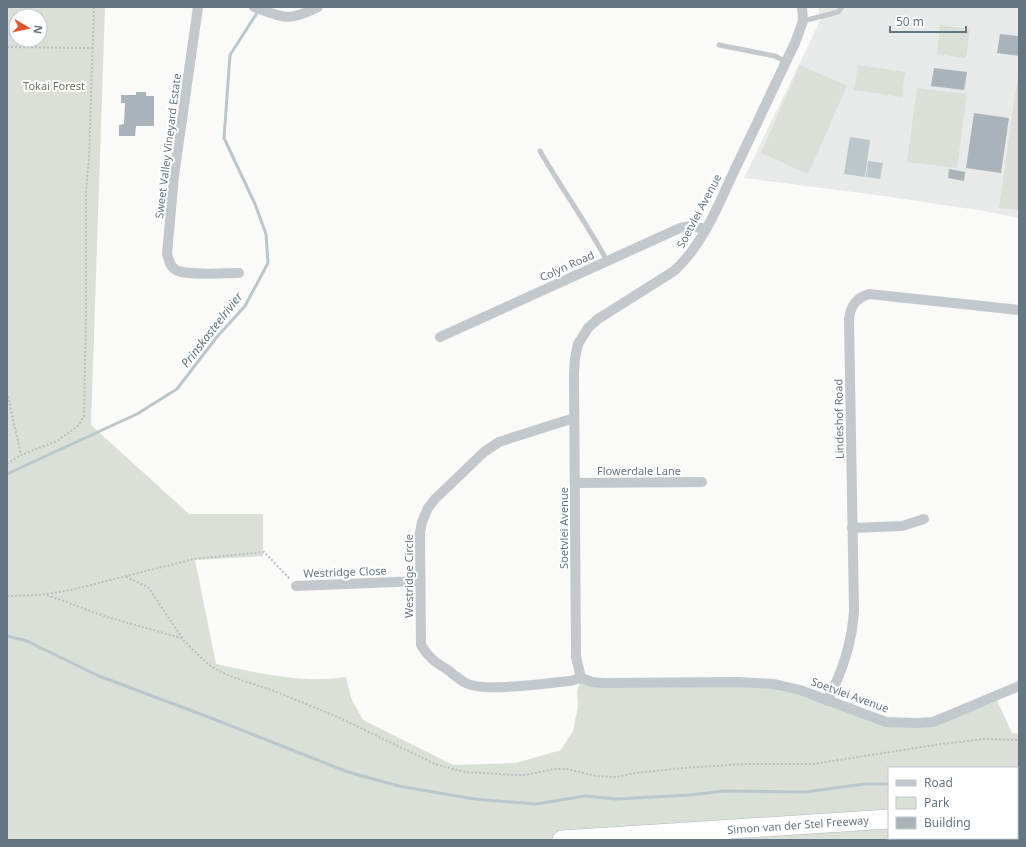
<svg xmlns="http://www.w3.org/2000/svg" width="1026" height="847" font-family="'Noto Sans',sans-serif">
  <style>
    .built { fill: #e8e9e9 }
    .green { fill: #dadfd7; fill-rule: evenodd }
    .water { fill: #bbc7cb }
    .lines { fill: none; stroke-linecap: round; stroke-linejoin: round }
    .stream { stroke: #bbc7cb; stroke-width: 3 }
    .building { fill: #aab3b9 }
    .motorway-casing { stroke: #b4b9bd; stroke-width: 20 }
    .path { stroke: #bbbfc2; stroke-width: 2; stroke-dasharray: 2 2; stroke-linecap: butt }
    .service { stroke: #c3c8cc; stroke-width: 5 }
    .minor { stroke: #c3c8cc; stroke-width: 10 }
    .motorway { stroke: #fff; stroke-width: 19 }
    .labels { text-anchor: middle; stroke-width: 4; stroke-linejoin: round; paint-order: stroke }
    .park-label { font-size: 11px; fill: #687a64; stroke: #fff }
    .street-label { font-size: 11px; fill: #657683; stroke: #fff }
    .water-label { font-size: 12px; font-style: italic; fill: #60757c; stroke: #fff }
  </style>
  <rect width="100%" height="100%" fill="#fafaf8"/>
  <path class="built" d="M818,7H1019V218L984,211L884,196L744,178L821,19Z"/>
  <path class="green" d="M7,7H105L91,425L189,514H263V556L195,560L216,664C258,673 302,684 346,677L351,698L363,720L453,765L516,763L561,750L573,731L578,707L577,691L581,678L761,682L886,722L916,723L995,696L1012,733L1019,734V840H7ZM16,16H40V40H16ZM889,768H1017V838H889Z
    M940,25L970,29L966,58L937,54Z
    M800,65L847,86L808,174L761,153Z
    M858,65L905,72L902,97L854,90Z
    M1019,68V210L999,208Z
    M917,88L967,94L957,168L907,162Z"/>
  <path class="water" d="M850,137L870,140L865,177L844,174Z
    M868,161L883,163L880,179L866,177Z"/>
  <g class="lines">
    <path class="stream" d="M7,474L137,414L177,389L216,338L245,306L268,263L266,234L255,204L224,138L230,55L257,13
      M7,636L27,641L39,647L99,676L211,718L348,772L399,786L474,799L536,804L585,796L616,799L690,795L724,791L806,792L864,784H889
      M1017,773H1019"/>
  </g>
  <path class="building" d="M1000,34L1019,36V56L997,53Z
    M934,68L967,72L964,90L931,86Z
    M136,92H146V96H154V126H136L135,136H119V125L124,124L125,103H121V95H136Z
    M974,113L1009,118L1001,173L966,168Z
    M949,169L965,172L964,181L948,178Z"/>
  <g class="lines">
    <defs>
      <path id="motorway" d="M1017,811H1019
        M562,840L889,819
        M999,840L1019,839"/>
    </defs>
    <use href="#motorway" class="motorway-casing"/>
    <path class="path" d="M7,47L93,48
      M7,392L21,455
      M7,464L21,455L57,441L78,426L84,416L86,318V190L89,158L94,7
      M126,577L148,587L185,642L209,665L221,672L235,678L277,692L340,718L435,764L465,772L514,775H526L554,769H567L596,776L616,777L636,773L683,768L744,764H813L941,744L984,739L1019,740
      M47,595L104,616L181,638
      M7,596L40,595L71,590L194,559L264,552L290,579"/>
    <path class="service" d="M803,21L838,12L842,7
      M719,45L775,56L786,62
      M540,151C561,188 587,223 607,261"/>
    <path class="minor" d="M198,7L174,176L167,254C169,260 170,267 176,270C187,276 225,273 239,273
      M254,7C285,18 288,22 318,7
      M440,337L680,228L690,226L706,229
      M574,418L499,442L484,452L435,499L428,508L422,522L420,533L421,645C428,657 436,663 448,670C454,675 461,681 468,684C487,692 547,683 570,681L581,678
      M575,483L702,482
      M852,528L902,526L924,519
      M296,586L420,581
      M581,678L576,657L574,374L575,358L578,344L588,328L598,319L674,271C704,244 719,203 736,167C756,126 775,84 795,43L803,21L802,7
      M581,678L592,682L603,683L737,682L774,684L800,690L886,722L916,723L933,722L943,718L1019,686
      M827,701C842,673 852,642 854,611L849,320C850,306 856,298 869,294L1019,310"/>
    <use href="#motorway" class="motorway"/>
  </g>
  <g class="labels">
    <g class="park-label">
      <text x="54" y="90">Tokai Forest</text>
    </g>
    <g class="street-label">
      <text transform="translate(168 146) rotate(-83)" y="4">Sweet Valley Vineyard Estate</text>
      <text transform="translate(699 211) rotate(-62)" y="4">Soetvlei Avenue</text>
      <text transform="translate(567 266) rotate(-24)" y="4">Colyn Road</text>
      <text transform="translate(839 419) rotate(-91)" y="4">Lindeshof Road</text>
      <text x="639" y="475">Flowerdale Lane</text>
      <text transform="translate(564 528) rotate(-90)" y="4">Soetvlei Avenue</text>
      <text transform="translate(345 572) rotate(-2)" y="4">Westridge Close</text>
      <text transform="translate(409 576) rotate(-90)" y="4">Westridge Circle</text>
      <text transform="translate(850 695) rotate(20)" y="4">Soetvlei Avenue</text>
      <text transform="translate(798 825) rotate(-4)" y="4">Simon van der Stel Freeway</text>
    </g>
    <g class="water-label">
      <text transform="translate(212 330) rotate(-52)" y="4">Prinskasteelrivier</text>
    </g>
  </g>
  <rect width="1026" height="847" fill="none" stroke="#657683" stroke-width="16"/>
  <rect x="888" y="767" width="130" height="72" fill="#ffffff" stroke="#c1c8cd"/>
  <rect x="896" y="780" width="20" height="6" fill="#c3c8cc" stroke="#c1c8cd"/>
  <text x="924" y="787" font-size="12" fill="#657683">Road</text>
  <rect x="896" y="797" width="20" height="12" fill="#dadfd7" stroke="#c1c8cd"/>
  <text x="924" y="807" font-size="12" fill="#657683">Park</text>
  <rect x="896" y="817" width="20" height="12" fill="#aab3b9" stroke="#c1c8cd"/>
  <text x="924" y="827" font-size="12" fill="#657683">Building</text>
  <g transform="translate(28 28) rotate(99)"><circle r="19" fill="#ffffff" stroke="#c1c8cd"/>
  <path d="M0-3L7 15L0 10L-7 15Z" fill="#e4572e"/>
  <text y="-6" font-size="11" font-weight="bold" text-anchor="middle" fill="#657683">N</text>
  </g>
  <path d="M890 26v6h76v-6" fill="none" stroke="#657683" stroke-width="2"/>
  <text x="896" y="26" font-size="12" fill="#657683" stroke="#ffffff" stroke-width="3" paint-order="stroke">50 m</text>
</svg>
